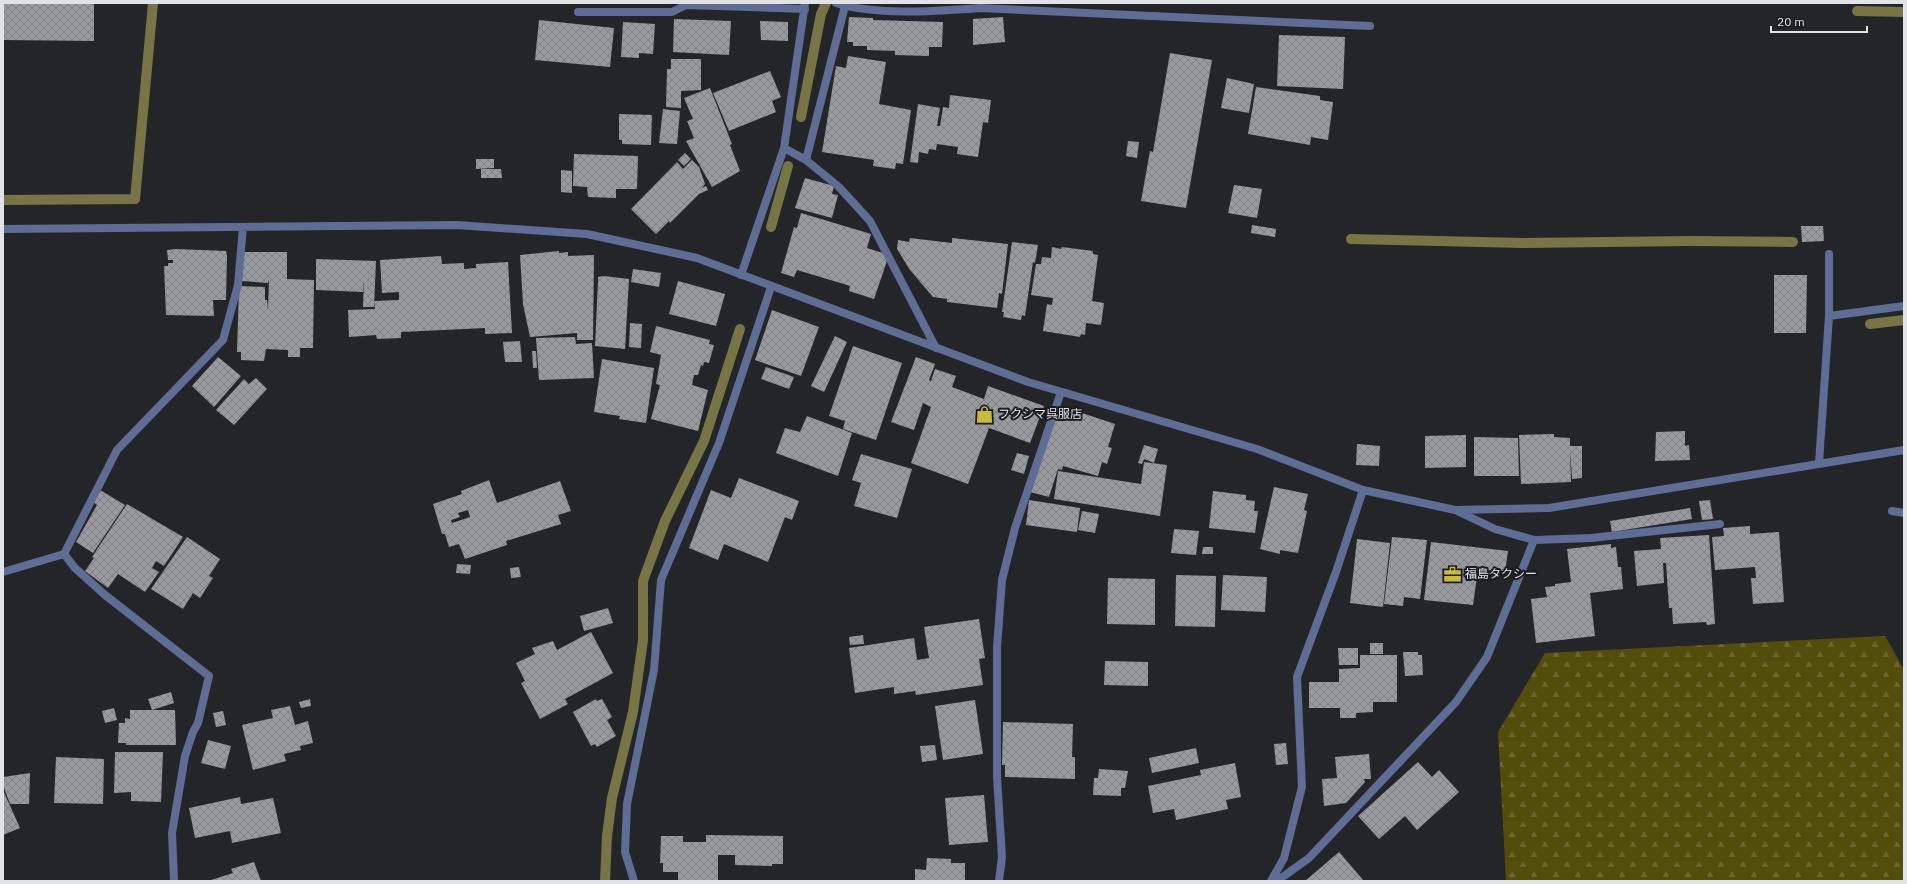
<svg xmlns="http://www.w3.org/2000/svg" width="1907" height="884" font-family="'IBM Plex Sans','Noto Sans JP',sans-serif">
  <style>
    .forest { fill: url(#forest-firs) }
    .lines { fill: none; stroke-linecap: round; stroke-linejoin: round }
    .stream { stroke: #777445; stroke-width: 10 }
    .building { fill: url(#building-cross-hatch); fill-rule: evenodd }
    .street { stroke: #5f6d94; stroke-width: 8 }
    .labels { text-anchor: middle; stroke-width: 4; stroke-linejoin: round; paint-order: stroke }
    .poi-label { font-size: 12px; fill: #e2e3e6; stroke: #1a1c20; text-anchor: start }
  </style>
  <defs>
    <pattern id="forest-firs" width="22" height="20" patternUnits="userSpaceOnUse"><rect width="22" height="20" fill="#534d0b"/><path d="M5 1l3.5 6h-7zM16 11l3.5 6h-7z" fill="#6b662f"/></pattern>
    <pattern id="building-cross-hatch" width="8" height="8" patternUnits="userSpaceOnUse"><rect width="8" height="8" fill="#989aa0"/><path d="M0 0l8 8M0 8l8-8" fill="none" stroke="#7f8085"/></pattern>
  </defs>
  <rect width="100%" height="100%" fill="#232529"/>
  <path class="forest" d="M1885,636L1904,670V881H1506L1498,732L1545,653Z"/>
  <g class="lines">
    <path class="stream" d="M1857,11L1904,12
      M801,117L821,14L826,3
      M3,200L135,199L153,3
      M771,227L788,166
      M1351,239L1523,243L1690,241L1793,242
      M1870,324L1904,320
      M605,881L607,836L612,798L633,712L643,640V581L665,521L704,441L740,329"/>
  </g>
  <path class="building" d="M3,3L94,4V41L3,40Z
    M849,17L873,18V20L943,22L942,47H929V56L895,55V51L867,50V46H853V42H847Z
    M1003,17L1005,42L973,45V19Z
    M674,19L731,21L729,55L673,52Z
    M539,20L614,28L610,67L535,60Z
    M760,21L788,22V41L761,40Z
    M623,22L655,24L653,54L639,53V58L621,57Z
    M1279,35L1345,37L1343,89L1277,86Z
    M1170,53L1212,60L1186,208L1141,201L1150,151L1153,152Z
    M848,56L886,62L879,104L911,110L903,164L896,163L895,169L873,166L874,160L822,152L836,66L846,68Z
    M671,59H701V90L681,91V108L666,107L667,69H671Z
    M770,71L781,97L772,101L776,112L729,131L713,93Z
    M1227,78L1254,84L1249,113L1221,108Z
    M1256,87L1320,96V100L1333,102L1328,140L1311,137L1310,145L1248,134Z
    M710,88L732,144L730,145L740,171L712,187L686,141L694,138L687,121L693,119L684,98Z
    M950,95L991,100L988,123L983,122L978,157L957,154L958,147L937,144L936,150L929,149L928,154L919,152L918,163L910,162L918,104L940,108L937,126H940L943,107L949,108Z
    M663,109L680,111L677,144L659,143Z
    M619,114L652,115L651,145L622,144V140H619Z
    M1128,141L1139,142L1137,158L1126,156Z
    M685,153L691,159L684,166L678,160Z
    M574,154L638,156L637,189H616V198L588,197L587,187L573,186Z
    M476,159H494V168L476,169Z
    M692,160L699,167L705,184L702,188L706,186L708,190L699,194L670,223L669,221L656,234L631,209L677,162L683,169Z
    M481,169H501L502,178H481Z
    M561,170L572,171V193L561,192Z
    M805,178L834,186L832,194L838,195L832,218L795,208Z
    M1234,185L1262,189L1257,218L1228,213Z
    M801,213L871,234L867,248L889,255L874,299L849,291L850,286L847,285L797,270L794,277L781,273L794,227L797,228Z
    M1252,225L1276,229L1275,237L1251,233Z
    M1801,226H1823L1824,241L1802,242Z
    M910,238L952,243V238L1008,244L1002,294L999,293L997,308L947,302V299L933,297L910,270L897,249L898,240L909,242Z
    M1012,242L1038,245L1035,263L1033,262L1025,316L1022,315L1021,320L1003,317L1004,312H1002Z
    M1052,247L1061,249L1062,247L1093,251V254L1098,255L1092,301L1104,303L1101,325L1086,323L1085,335L1081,334L1080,337L1043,331L1047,304L1052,305L1053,298L1031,295L1036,264H1041L1042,257L1051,258Z
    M176,249L226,251L227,256L226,300H213L214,316L166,315L164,266H168V263H173V260H168L167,250Z
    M559,251V253L568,252V256L594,255L593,340H577V333L530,337L523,304L520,255Z
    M243,252H287V279L314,280L313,348H300V357H288V350L266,349L264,361L241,360V352H237L239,286L265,287V300H267L268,309L269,279L268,283L242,281Z
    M441,256L442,264L464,263V269L476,268V264L508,262L512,333L485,334V328L401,332V338L377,339L376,335L349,337L348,310L375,309L374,301L399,300V292L382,293L380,260Z
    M316,259L376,261L374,307H363L364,280L363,292L316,290Z
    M633,269L661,273L659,287L631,282Z
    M1774,275H1807L1806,333H1774Z
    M604,276L629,279L625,349L595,346L598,281L606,282L598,281V277Z
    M678,281L725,294L716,326L669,314Z
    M772,310L819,327L801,376L755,360Z
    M630,323L642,324L641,348L629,347Z
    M656,326L710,340L709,344L714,345L709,363L704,362L703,366L701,365L698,375H694L692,385L708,390L698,431L651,419L660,385L656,384L661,355L650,352Z
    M835,336L847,342L824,392L811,386Z
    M575,337L576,344L592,343L594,378L539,380L536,338Z
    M520,341L522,362H505L503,342Z
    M853,346L902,363L876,440L843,429L845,421L829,416Z
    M532,351H536L537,368H533Z
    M218,357L241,376L214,407L192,386Z
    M916,357L935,364L929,380L931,381L935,369L956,376L952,387L984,399L988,386L1044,406L1030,443L989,428L968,484L911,463L931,407L923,403L914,430L891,422Z
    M602,359L654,368L646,423L619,419L620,416L594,412Z
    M766,367L794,377L789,389L761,379Z
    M256,378L267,389L234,425L216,410L244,379L249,384Z
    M1058,405L1115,424L1108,447L1112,448L1107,464L1102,462L1098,476L1063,466L1062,470L1058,469L1049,497L1030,492Z
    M807,416L852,433L838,476L776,453L785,428L800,432Z
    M1685,431V446L1689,445L1690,460L1655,461L1656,432Z
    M1554,434V437L1570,438V446H1582V478L1572,479L1570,449L1571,482L1521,484L1519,435Z
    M1466,435V467L1425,468V436Z
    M1474,437L1518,438L1519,476H1474Z
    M1357,444L1380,446L1379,466L1356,465Z
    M1144,445L1158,449L1154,463L1144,459L1142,464L1138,463Z
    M1017,453L1029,456L1024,474L1011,470Z
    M861,454L912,469L897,518L854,506L861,483L852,480Z
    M1144,462L1167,465L1160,516L1054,499L1058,471L1141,484Z
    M739,478L799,501L792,520L785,517L768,562L724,544L718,560L689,548L711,490L731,498Z
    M489,480L497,503L560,481L571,511L558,515L561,524L506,541L507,545L465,559L459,544L449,547L445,534H442L433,504L462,494L461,491ZM468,510L470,517L452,523L451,520L460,517L458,513Z
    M1274,487L1308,494L1304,510L1307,511L1298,553L1280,550V554L1260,549Z
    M100,490L125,505L93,553L76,542L97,505L93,502Z
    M1213,491L1246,495V500L1255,501L1254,511H1258L1255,533L1209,528Z
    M1029,500L1080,508L1077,532L1026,525Z
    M1710,500L1713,519L1702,520L1699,501Z
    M127,504L183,537L164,566L156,561L152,568L159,572L145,592L118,574L108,588L85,571L94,558L92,557Z
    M1690,508L1692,519L1612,532L1610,521Z
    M1082,511L1099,514L1095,533L1078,530Z
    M1750,526V534L1779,532L1784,602L1753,604L1751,578H1756L1755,567L1715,570L1712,537L1724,536L1723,528Z
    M1174,529L1199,531L1196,555L1171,553Z
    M1709,535L1715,624L1707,625L1706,622L1673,624L1672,608H1669L1666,563H1663L1664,583L1637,586L1634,551L1661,549L1660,538Z
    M187,537L220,559L209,576L213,578L200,598L193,593L183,609L151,589Z
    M1392,537L1427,540L1420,599L1404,597L1403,606L1384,604Z
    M1357,539L1390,543L1383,607L1350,603Z
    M1431,542L1508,551L1505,572L1478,569L1473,605L1424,600Z
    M1611,544V548L1616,547L1618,567H1621L1623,589L1590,593L1595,636L1536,643L1531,599L1547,597L1545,587L1555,586V584L1571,582L1567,549Z
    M1203,547H1213V554H1202Z
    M457,564L471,565L470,574L456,573Z
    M519,567L521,577L511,578L510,568Z
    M1176,575L1216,576L1215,627L1175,626Z
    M1223,575L1267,577L1265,612L1221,610Z
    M1108,578L1155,579V625L1107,624Z
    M608,608L613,623L584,631L580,616Z
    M979,619L985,658L979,659L983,685L916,695L915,691L894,694V687L855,693L849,648L914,638L917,660L929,658L924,627Z
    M591,632L613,673L565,699L568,704L540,719L521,683L525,681L516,663L535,654L532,648L553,641L557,650Z
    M863,635L864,644L850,645L849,637Z
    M1370,643H1383V654H1370Z
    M1338,648H1358V665H1339Z
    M1403,652H1418V655H1422L1423,675L1405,676Z
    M1360,655H1397V702H1373V712L1356,713V718H1340V708H1309V682H1339V669L1360,668Z
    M1105,661L1148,662V686L1104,685Z
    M171,692L174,703L152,710L148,699Z
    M310,699L311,706L301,708L299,702Z
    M596,699L597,701L602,699L612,717L607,720L616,736L597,747L595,744L591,746L573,712Z
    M975,700L983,754L943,760L935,706Z
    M290,706L295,725L308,721L313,743L300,746L301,750L284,754L286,761L253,770L242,725L273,718L271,710Z
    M114,708L117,720L105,723L102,711Z
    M130,710H175L176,745H126V743H118L119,723H125V718L130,719Z
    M223,711L226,725L216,727L213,713Z
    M1003,722L1073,724L1072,757H1075V779L1005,777V765H1002Z
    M208,740L231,746L225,769L201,763Z
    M1286,743L1288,764L1276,765L1274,744Z
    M935,745L937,760L922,762L920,746Z
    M1196,748L1199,763L1152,773L1149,758Z
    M115,752H163L161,802L131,801V792L114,793Z
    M1369,754L1371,779H1364L1365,782L1346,803L1324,806L1322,779L1337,778L1335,757Z
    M56,757L104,759L103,804L54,803Z
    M1418,762L1432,777L1439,770L1459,792L1417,830L1405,816L1379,839L1358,816Z
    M1235,763L1241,797L1226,800L1228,809L1176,820L1174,809L1153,813L1148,786L1201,775L1200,770Z
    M1099,769L1128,771L1125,788H1121V796L1093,795L1094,778H1098Z
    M30,773L29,804H10L3,785V777Z
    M3,790L20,828L3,835Z
    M984,795L988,842L949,845L945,798Z
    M240,797L241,804L273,798L281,833L232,843L230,831L195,838L189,808Z
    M706,835L783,836V864H772V866L735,865V855H718V881H678V872H663V863H660L661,836H683V842H706Z
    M1339,852L1364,881H1305Z
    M927,858L951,859V863H965V881H915V869L926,870Z
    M254,862L261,881H208L233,873L231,869Z"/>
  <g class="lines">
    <path class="street" d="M836,3C877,16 937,11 980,8L1370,26
      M578,12H672L686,5L805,9
      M784,148L806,160L839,187L870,221L936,348
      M806,160L845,6
      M3,229L457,225L587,234L697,258L1028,382L1257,449L1363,490L1455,510L1549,508L1904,450
      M741,275L784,148L805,3
      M1829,316L1904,306
      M1819,463L1829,316V254
      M1457,511L1495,529L1534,540L1591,538L1720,524
      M1892,511L1904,513
      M64,554L117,450L223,340L238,285L243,227
      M3,572L64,554L75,568L105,595L209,676L198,723L193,732L185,756L172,833L174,881
      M634,881L625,852L627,804L654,670L661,580L719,443L771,287
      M999,881L1002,857L997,777V647L1002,580L1015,528L1061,392
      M1271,881L1284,858L1302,787L1297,677L1336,572L1363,490
      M1277,881L1309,858L1456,702L1487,657L1534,540"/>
  </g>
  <defs>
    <symbol id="shop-bare" viewBox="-9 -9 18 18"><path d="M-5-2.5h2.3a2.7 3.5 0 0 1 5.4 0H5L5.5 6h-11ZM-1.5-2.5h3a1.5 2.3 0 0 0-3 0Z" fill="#c6bb3c" stroke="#1a1c20" stroke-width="2.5" paint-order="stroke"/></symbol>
    <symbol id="office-bare" viewBox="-9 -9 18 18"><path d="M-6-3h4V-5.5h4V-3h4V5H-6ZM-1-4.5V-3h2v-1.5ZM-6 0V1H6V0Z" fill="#c6bb3c" stroke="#1a1c20" stroke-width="2.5" paint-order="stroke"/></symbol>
  </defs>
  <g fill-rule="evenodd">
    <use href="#shop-bare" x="972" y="402" width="25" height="25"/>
    <use href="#office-bare" x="1440" y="562" width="25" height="25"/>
  </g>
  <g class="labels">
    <g class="poi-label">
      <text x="998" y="418">フクシマ呉服店</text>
      <text x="1465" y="578">福島タクシー</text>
    </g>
  </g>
  <rect width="1907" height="884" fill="none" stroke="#e2e3e6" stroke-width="8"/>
  <path d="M1771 26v6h96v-6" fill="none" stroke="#e2e3e6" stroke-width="2"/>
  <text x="1777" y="26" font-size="12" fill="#e2e3e6" stroke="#1a1c20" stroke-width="3" paint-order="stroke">20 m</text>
</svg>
